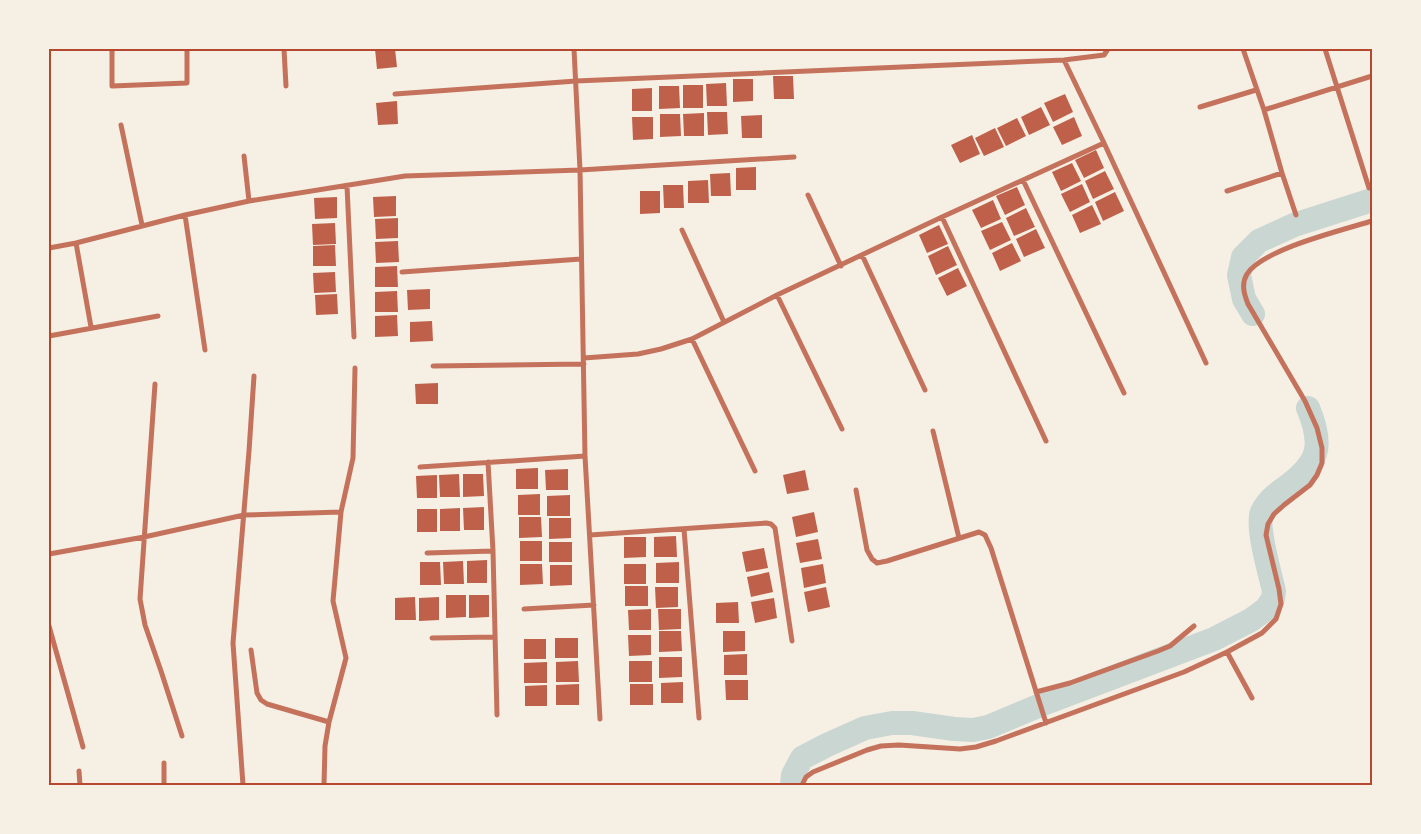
<svg xmlns="http://www.w3.org/2000/svg" width="1421" height="834" font-family="Rubik,sans-serif">
  <style>
    .lines { fill: none; stroke-linecap: round; stroke-linejoin: round }
    .river { stroke: #c9d6d2; stroke-width: 24 }
    .building { fill: #bf614a }
    .minor { stroke: #c5725c; stroke-width: 5 }
    .neatline { fill: none; stroke: #b5482f; stroke-width: 2 }
  </style>
  <rect width="100%" height="100%" fill="#f6efe4"/>
  <g class="lines">
    <path class="river" d="M1253,314L1244,299L1239,275L1243,257L1259,241L1294,225L1372,200
      M792,785L793,775L802,758L827,745L865,728L892,723H912L954,729L973,730L988,727L1048,702L1214,639L1251,620L1266,609L1273,599L1274,591C1270,574 1256,526 1262,512C1267,501 1276,494 1286,487C1319,463 1324,446 1308,408"/>
  </g>
  <path class="building" d="M375,49H395L397,67L377,69Z
    M773,76H793L794,99H774Z
    M733,79H753V101L733,102Z
    M726,83L727,106H707L706,84Z
    M683,85H703V108H683Z
    M659,86H679L680,108L659,109Z
    M652,88V111H632V89Z
    M1065,94L1073,112L1053,122L1044,103Z
    M397,101L398,124L378,125L376,103Z
    M1041,107L1050,125L1029,135L1021,117Z
    M707,112H727L728,134L708,135Z
    M704,113V136H684L683,114Z
    M660,114H680L681,136L660,137Z
    M762,115V138H742L741,116Z
    M632,117H653V139L633,140Z
    M1074,117L1082,136L1062,145L1053,127Z
    M1017,118L1026,136L1006,146L997,128Z
    M995,128L1004,147L984,156L975,138Z
    M972,135L980,154L960,163L951,145Z
    M1096,150L1104,168L1084,178L1075,160Z
    M1072,163L1081,181L1061,191L1052,172Z
    M756,167V190H736V168Z
    M1105,171L1114,189L1093,199L1085,181Z
    M730,173L731,196H711L710,174Z
    M708,180L709,203H688V181Z
    M1082,184L1090,202L1070,212L1061,194Z
    M663,185H683L684,208H664Z
    M1017,187L1025,205L1005,215L996,196Z
    M640,191H660V213L640,214Z
    M1115,192L1124,211L1103,221L1095,202Z
    M396,196V216L374,217L373,197Z
    M337,197V218L315,219L314,198Z
    M993,200L1001,219L981,228L972,210Z
    M1092,205L1101,224L1080,233L1072,215Z
    M1026,208L1035,227L1014,236L1006,218Z
    M398,218V238L376,239L375,219Z
    M1002,222L1011,240L990,250L981,231Z
    M335,223L336,244L313,245L312,224Z
    M939,225L948,244L927,253L919,235Z
    M1036,229L1045,248L1024,257L1016,239Z
    M398,241L399,262L376,263L375,242Z
    M1012,243L1021,261L1000,271L992,253Z
    M335,245L336,266H313V246Z
    M948,246L957,265L936,275L928,256Z
    M397,266L398,287H375V267Z
    M958,268L967,286L947,296L938,278Z
    M335,272L336,292L314,293L313,273Z
    M430,289V309L408,310L407,290Z
    M397,291L398,312H375V292Z
    M337,294L338,314L316,315L315,295Z
    M397,315L398,336L375,337V316Z
    M432,321L433,341L410,342V322Z
    M438,383V404H416L415,384Z
    M538,468V489H516V469Z
    M568,469V490H546L545,470Z
    M805,470L809,490L787,494L783,475Z
    M459,474L460,497H440L439,475Z
    M463,474H483L484,496L463,497Z
    M437,475V498H417L416,476Z
    M540,494V515H518V495Z
    M570,495V516H547V496Z
    M484,507V530H464L463,508Z
    M460,508V531H440V509Z
    M417,509H437V532H417Z
    M814,512L818,532L796,537L792,517Z
    M519,517H541L542,537L519,538Z
    M549,518H571V538L549,539Z
    M676,536L677,557H654V537Z
    M624,537H646V557L624,558Z
    M818,539L822,559L800,563L796,543Z
    M520,541H542V561H520Z
    M549,542H572V562H549Z
    M764,548L768,568L746,572L742,552Z
    M487,560V583H467V561Z
    M463,561L464,584H444L443,562Z
    M420,562H440L441,585H420Z
    M679,562V583H656V563Z
    M520,564H542L543,584L520,585Z
    M624,564H646V584H624Z
    M823,564L826,583L804,588L801,568Z
    M550,565H572V585L550,586Z
    M769,572L773,592L751,597L747,577Z
    M625,586H648V606H625Z
    M655,587H678V607L656,608Z
    M826,587L830,607L808,612L804,592Z
    M446,595H466V617L446,618Z
    M469,595H489V617L469,618Z
    M415,597L416,620H395V598Z
    M439,597V620L419,621V598Z
    M774,598L777,618L755,623L751,602Z
    M738,602L739,623H716V603Z
    M651,609V630H629L628,610Z
    M658,609H681V629L659,630Z
    M659,631H681L682,651L659,652Z
    M723,631H745V651L723,652Z
    M628,635H651V655L629,656Z
    M555,638H578V658H555Z
    M524,639H546V659H524Z
    M747,654V675H724V655Z
    M659,657H682V677L659,678Z
    M578,661L579,682H556V662Z
    M629,661H652V682H629Z
    M547,662V683H524V663Z
    M725,680H748V700H726Z
    M683,682V703H661V683Z
    M579,684V705H556V685Z
    M630,684H653V705H630Z
    M547,685V706H525V686Z"/>
  <g class="lines">
    <path class="minor" d="M112,49V86L187,83V49
      M284,49L286,86
      M574,49L580,170L585,456L600,719
      M1243,49L1264,110L1282,173L1296,215
      M1325,49L1369,188
      M1064,60L1104,143L1206,363
      M395,94L576,81L1064,60L1104,55L1108,49
      M1200,107L1256,90
      M1264,110L1372,76
      M121,125L142,225
      M244,156L249,201
      M1023,180L1124,393
      M347,186L354,337
      M1227,191L1282,173
      M808,195L841,266
      M185,215L205,350
      M942,217L1046,441
      M682,230L724,322
      M76,243L91,327
      M49,248L76,243L185,215L249,201L405,176L580,170L794,157
      M862,255L925,390
      M402,272L581,259
      M777,295L842,429
      M49,336L158,316
      M692,339L755,471
      M584,358L638,354L661,349L692,339L777,295L942,217L1104,143
      M433,366L584,364
      M155,384L140,599L145,625L161,671L182,736
      M933,431L959,538
      M488,462L493,551L497,715
      M420,467L585,456
      M856,490L867,550L872,559L877,563L887,561L979,532L985,535L991,548L1046,723
      M684,529L699,718
      M590,535L766,523L771,524L775,528L792,641
      M427,553L493,551
      M49,554L144,537L244,515L341,512
      M524,609L594,605
      M49,626L83,747
      M432,638L495,637
      M251,650L257,693L261,700L267,704L329,722
      M1227,652L1252,698
      M1036,692L1070,683L1158,651L1170,646L1194,626
      M164,763V785
      M79,771L80,785
      M243,785L233,643L249,451L254,376
      M324,785L325,746L329,722L346,658L333,601L341,512L353,458L355,368
      M802,785L806,777L813,772L867,750L881,746L899,745L960,749L976,747L996,741L1184,672L1227,652L1262,633L1276,619L1281,604L1279,589L1266,535L1268,524L1274,514L1284,505L1310,485L1317,475L1322,463V448L1317,428L1305,401L1248,304C1244,294 1241,284 1247,274C1263,249 1343,230 1372,221"/>
  </g>
  <rect width="1421" height="834" fill="none" stroke="#f6efe4" stroke-width="100"/>
  <rect x="50" y="50" width="1321" height="734" class="neatline"/>
</svg>
